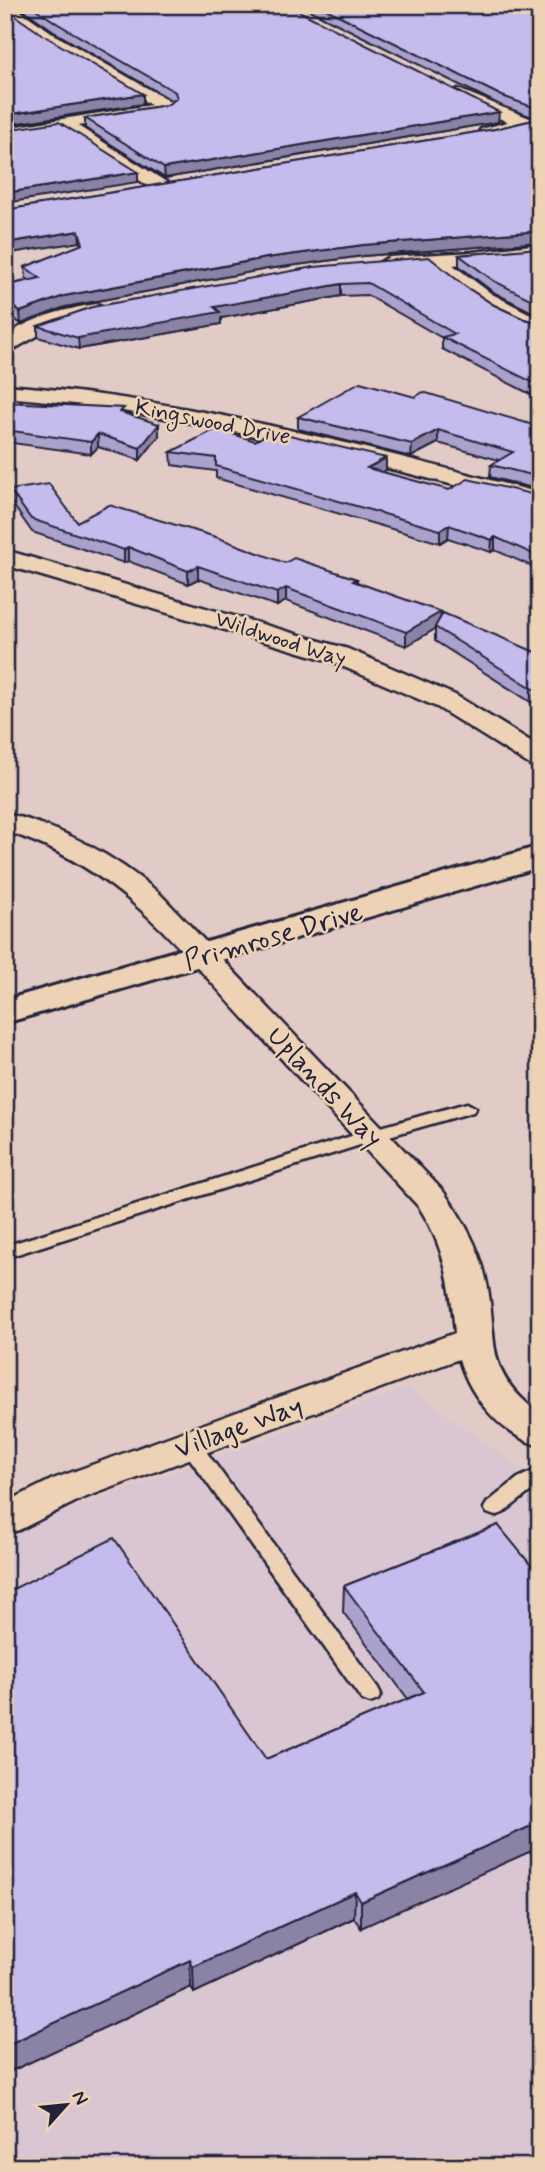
<svg xmlns="http://www.w3.org/2000/svg" width="545" height="2172" font-family="Mynerve,sans-serif">
  <style>
    .built { fill: #dac6d2 }
    .lines { fill: none; stroke-linecap: round; stroke-linejoin: round }
    .service-casing { stroke: #22223b; stroke-width: 5 }
    .minor-casing { stroke: #22223b; stroke-width: 5 }
    .tertiary-casing { stroke: #22223b; stroke-width: 6 }
    .service { fill: #eed2b5; fill-rule: evenodd }
    .minor { fill: #eed2b5; fill-rule: evenodd }
    .tertiary { fill: #eed2b5; fill-rule: evenodd }
    .wall { fill: #aaa1cc; stroke: #22223b; stroke-width: 2 }
    .shaded-wall { fill: #8b83a6; stroke: #22223b; stroke-width: 2 }
    .building { fill: #c6bbed; stroke: #22223b; stroke-width: 2 }
    .labels { text-anchor: middle; stroke-width: 5; stroke-linejoin: round; paint-order: stroke }
    .far-street-label { font-size: 23px; fill: #22223b; stroke: #eed2b5 }
    .street-label { font-size: 28px; fill: #22223b; stroke: #eed2b5 }
  </style>
  <rect width="100%" height="100%" fill="#e2cbc6"/>
  <filter id="ink" filterUnits="userSpaceOnUse"><feTurbulence type="fractalNoise" baseFrequency=".0143" numOctaves="2"/><feDisplacementMap in="SourceGraphic" scale="14" xChannelSelector="R" yChannelSelector="G"/><feConvolveMatrix kernelMatrix="1 2 1 2 8 2 1 2 1" color-interpolation-filters="sRGB"/></filter>
  <g filter="url(#ink)">
    <path class="built" d="M408,1387L540,1482V2167H5V1542L45,1518Z"/>
    <g class="lines">
      <defs>
        <path id="service" d="M467,1103L476,1108L473,1112L379,1139L5,1258V1246L367,1131Z
          M190,1437L197,1439L378,1688L381,1694L378,1700L370,1703L362,1700L183,1449L180,1444L183,1439Z
          M540,1468V1484L503,1513L495,1516L487,1513L484,1508L487,1503L518,1478Z"/>
        <path id="minor" d="M5,5H12L57,36L173,103L175,107L167,112L78,126L168,183L171,187L168,191H156L60,129L5,138V128L151,105L45,42L5,14Z
          M458,89L532,119L535,123L532,127L487,138L481,137L478,133L481,129L508,122L452,98L450,94Z
          M540,244V256L453,265L492,294L540,319V333C500,323 461,294 432,266L389,269L379,263L389,257L473,252Z
          M95,304L102,306L105,310L102,314L53,327L5,354V337C31,317 63,310 95,304Z
          M5,385C187,398 364,447 540,493V507C363,463 188,411 5,397Z
          M5,550L348,649L455,695L540,747V767L530,765L437,707L330,661L5,565Z
          M5,813C64,828 114,855 160,894L443,1191C462,1218 479,1246 486,1279C500,1341 480,1369 540,1414V1446C501,1435 470,1397 459,1359L81,1499L19,1530L5,1534V1503L53,1479L455,1333C451,1287 445,1247 419,1207C363,1147 308,1087 252,1027C175,944 118,866 5,831Z"/>
        <path id="tertiary" d="M540,846V867L5,1023V1000Z"/>
      </defs>
      <use href="#service" class="service-casing"/>
      <use href="#minor" class="minor-casing"/>
      <use href="#tertiary" class="tertiary-casing"/>
      <use href="#service" class="service"/>
      <use href="#minor" class="minor"/>
      <use href="#tertiary" class="tertiary"/>
    </g>
    <path class="wall" d="M17,5H287L498,122L165,178L85,128V118L167,105L173,101L58,34Z
      M299,5H540V242L363,256L267,269L65,307L21,324L5,311V286L29,280L26,278L25,267L81,245L80,242L5,210L495,129L533,120L534,118L533,117L502,106Z
      M540,248V316L493,292L459,266V255Z
      M314,267L466,287L494,305L524,319L540,323V399L442,349V338L367,295L341,296L221,318V324L79,349L38,337V326Z
      M415,397L540,427V490L490,477L491,465L499,460L438,443L411,457L298,429V417Z
      M5,402L124,413L159,436L140,460L98,447L91,454L5,442Z
      M255,441L386,458V470L382,472L449,490L540,496V570L495,550L491,552L448,538L440,543L216,478V471L172,465L171,452Z
      M10,490L77,522L285,563L357,579V582L441,617L540,654V708L435,641V629L406,646L286,601L277,606L198,579L188,584L128,561L124,563L32,532L11,502Z
      M498,1525L361,1928L354,1918L194,1993L191,1987L5,2074V1593L266,1759L408,1699L343,1612L344,1586Z"/>
    <path class="shaded-wall" d="M143,94V104L5,125V115Z
      M499,112L498,122L165,178L164,168Z
      M138,172V182L5,203V193Z
      M79,231L80,242L5,254V243Z
      M540,231V242L363,256L267,269L65,307L21,324L20,312L64,296L266,258L363,245Z
      M341,284V296L221,318V324L79,349L78,338L214,307Z
      M159,424V436L140,460V448Z
      M438,430V443L411,457L412,444Z
      M98,434V447L91,454V442Z
      M386,458V470L367,481V468Z
      M449,525L448,538L440,543V530Z
      M495,537V550L491,552L492,540Z
      M128,547V561L124,563V550Z
      M198,566V579L188,584V571Z
      M286,588V601L277,606V593Z
      M441,612L440,626L435,627V629L406,646V632Z
      M540,1822V1847L361,1928V1902Z
      M355,1892L354,1918L194,1993L193,1967Z
      M190,1960L191,1987L5,2074V2046Z"/>
    <path class="building" d="M30,5H287L499,112L164,168L85,118L167,105L177,98L175,92L58,24Z
      M318,5H540V231L363,245L266,258L64,296L20,312L5,300V286L40,278L25,267L83,244L79,231L5,243V210L495,129L533,120L538,113L533,107L502,96Z
      M5,9L43,35L143,94L5,115Z
      M59,122L138,172L5,193V130Z
      M540,248V304L494,281L459,255Z
      M429,257L466,287L494,305L524,319L540,323V386L442,337L455,334L368,283L341,284L214,307L220,312L78,338L38,326L92,307L314,267Z
      M360,382L415,397L423,392L540,427V477L491,465L513,452L438,430L412,444L298,417Z
      M5,402L124,408L120,412L159,424L140,448L98,434L91,442L5,430Z
      M216,429L255,441L273,431L386,458L367,468L449,490L468,479L540,496V557L495,537L492,540L449,525L440,530L216,466V458L171,452Z
      M49,484L77,522L109,505L216,537L285,563L294,558L357,579L353,581L441,612L406,632L286,588L277,593L198,566L188,571L128,547L124,550L31,519L10,490Z
      M443,613L540,654V693L435,627Z
      M498,1525L540,1576V1822L361,1902L355,1892L193,1967L190,1960L5,2046V1593L114,1538L266,1759L424,1692L344,1586Z"/>
  </g>
  <g class="labels">
    <g class="far-street-label">
      <text transform="translate(213 421) rotate(11)" y="8">Kingswood Drive</text>
      <text transform="translate(281 638) rotate(18)" y="8">Wildwood Way</text>
    </g>
    <g class="street-label">
      <text transform="translate(273 935) rotate(-16)" y="10">Primrose Drive</text>
      <text transform="translate(326 1086) rotate(47)" y="10">Uplands Way</text>
      <text transform="translate(238 1426) rotate(-20)" y="10">Village Way</text>
    </g>
  </g>
  <rect width="545" height="2172" fill="none" stroke="#eed2b5" stroke-width="28"/>
  <rect x="14" y="14" width="517" height="2144" fill="none" stroke="#22223b" stroke-width="2.5" filter="url(#ink)"/>
  <g transform="translate(66 2105) rotate(63)" stroke="#eed2b5" stroke-width="5" paint-order="stroke">
  <path d="M0-5L12 26L0 18L-12 26Z" fill="#22223b"/>
  <text y="-10" font-size="19" font-weight="bold" text-anchor="middle" fill="#22223b">N</text>
  </g>
</svg>
